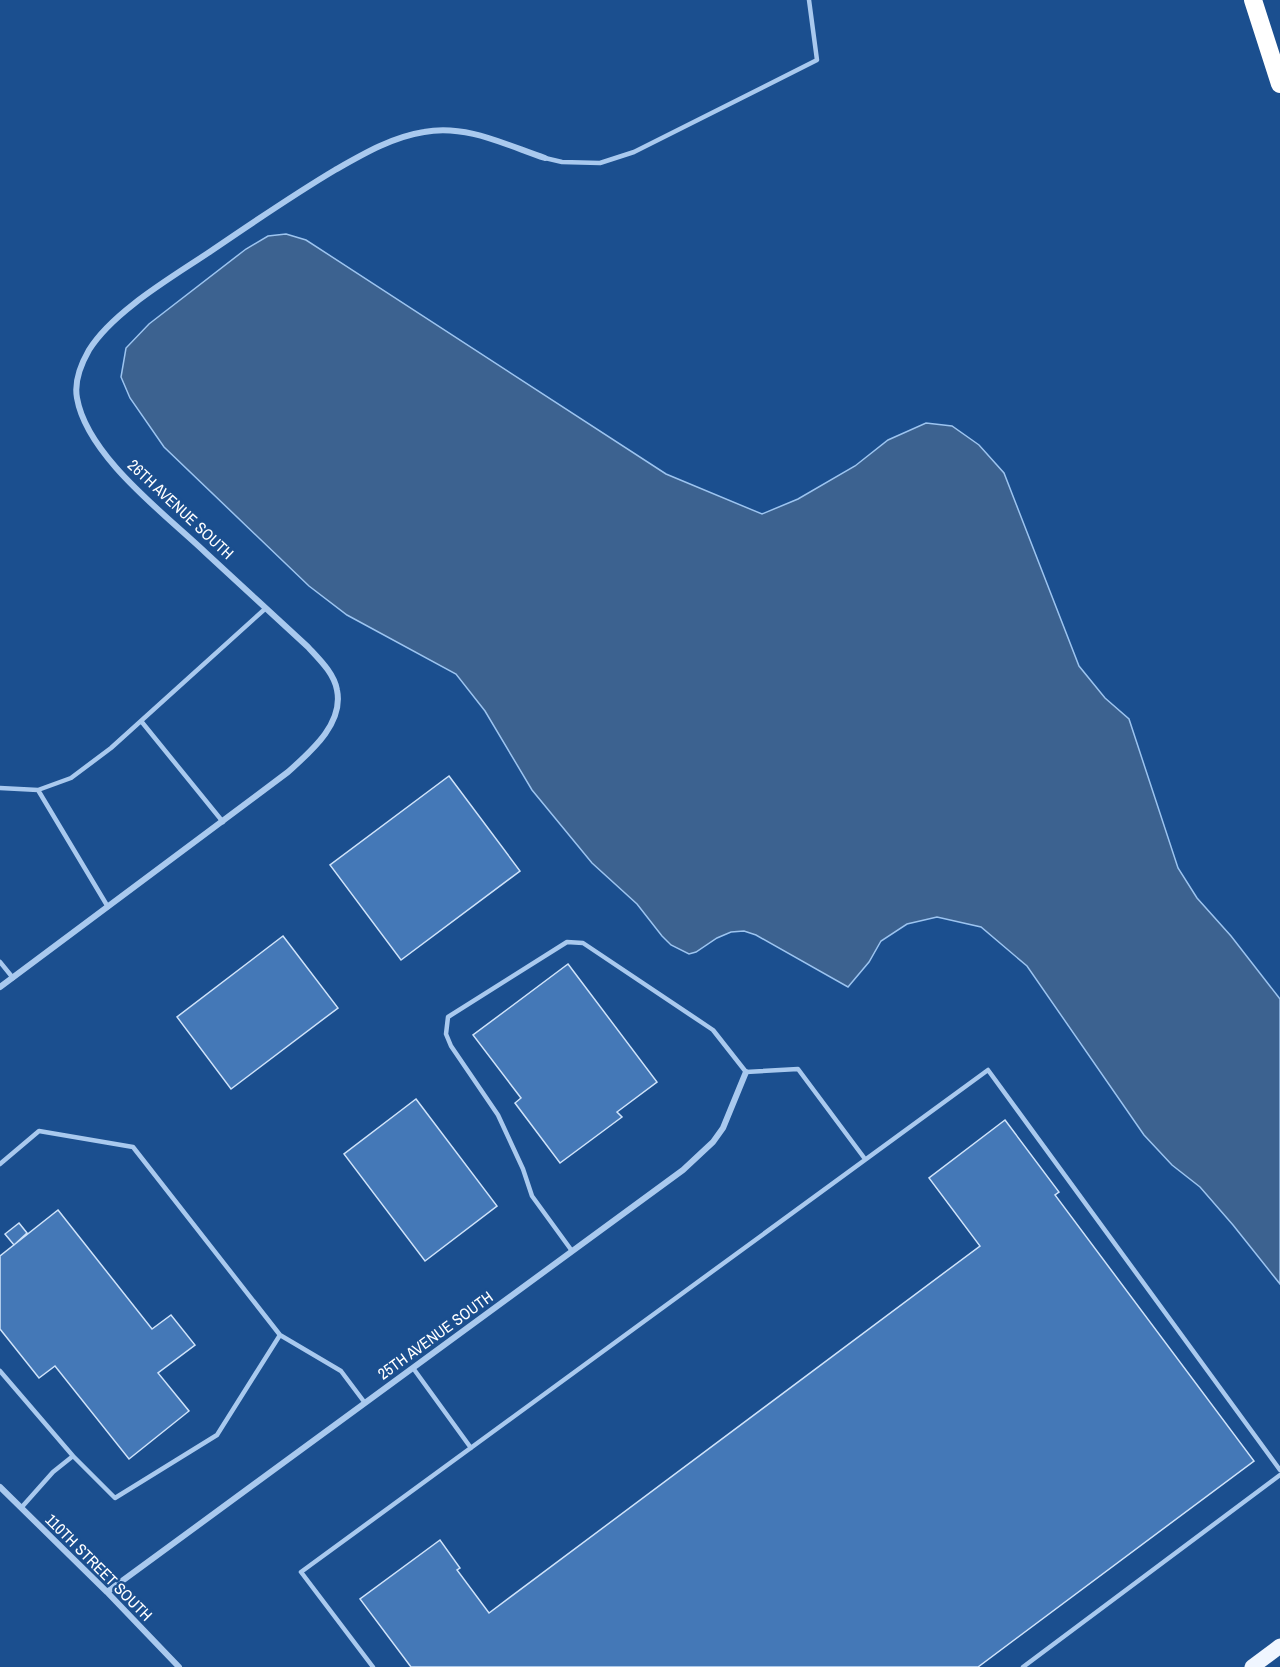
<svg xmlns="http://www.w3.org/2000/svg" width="1280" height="1667" font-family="'Archivo Narrow',sans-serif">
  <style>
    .water { fill: #3c6290; stroke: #9cc4f0; stroke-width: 1.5 }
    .building { fill: #4478b7; stroke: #cfe3fa; stroke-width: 1.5 }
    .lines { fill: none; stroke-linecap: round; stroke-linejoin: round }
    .service { stroke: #a9c9ee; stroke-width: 4.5 }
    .minor { stroke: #a9c9ee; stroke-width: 6 }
    .primary { stroke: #f0f6ff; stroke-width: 15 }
    .motorway { stroke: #fff; stroke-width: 18 }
    .labels { text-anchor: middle; stroke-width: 5; stroke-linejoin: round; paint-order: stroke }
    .street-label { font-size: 16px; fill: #fff; stroke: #1b4f8f }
  </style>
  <rect width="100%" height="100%" fill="#1b4f8f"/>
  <path class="water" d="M286,234L306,240L666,474L762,514L798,499L855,466L888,440L926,423L952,426L979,445L1004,473L1079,666L1105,698L1129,719L1178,868L1197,898L1231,936L1280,999V1284L1233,1225L1200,1187L1172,1165L1144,1135L1027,966L981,927L937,917L907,924L881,941L869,962L848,987L756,935L744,931L731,932L717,938L696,952L689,954L671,945L662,936L637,904L592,863L532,790L485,711L456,674L347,615L309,586L164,447L130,398L121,377L126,348L149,324L246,249L268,236Z"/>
  <path class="building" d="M449,776L520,871L401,960L330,865Z
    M283,936L338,1008L231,1089L177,1017Z
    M568,964L657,1082L617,1112L622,1117L560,1163L515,1103L521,1098L473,1035Z
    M416,1099L497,1206L425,1261L344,1154Z
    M1005,1120L1059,1192L1055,1195L1254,1461L978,1667H411L360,1599L440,1540L460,1568L457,1570L489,1613L980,1246L929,1178Z
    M58,1210L152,1329L171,1315L195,1345L158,1373L189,1411L129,1459L55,1366L39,1378L0,1329V1256Z
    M19,1223L27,1233L14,1245L5,1234Z"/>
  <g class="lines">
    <path class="service" d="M545,158L562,162L600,163L634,152L817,60L809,0
      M141,721L223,822
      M0,788L38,790L71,778L111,748L266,608
      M38,790L108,907
      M0,962L13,978
      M0,1164L39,1131L133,1147L280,1335L341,1371L365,1403
      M572,1251L532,1196L523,1169L498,1115L451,1046L446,1034L448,1017L567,942L583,943L713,1030L746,1072L798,1069L865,1159
      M413,1368L471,1448
      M0,1371L73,1456L53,1472L21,1508
      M73,1456L115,1498L217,1435L280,1335
      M373,1667L301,1572L988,1070L1280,1470
      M1023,1667L1280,1475"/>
    <path class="minor" d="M0,987L288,772C310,752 344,724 337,690C334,673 319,659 308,647C274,616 240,584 206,553C165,514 87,456 77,398C74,382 81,364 89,350C113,311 174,276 211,251C252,223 293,195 335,170C363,154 392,137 424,132C466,124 506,145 545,158
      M0,1487L107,1592L179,1667
      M107,1592L683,1170L713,1142L723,1128L746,1072"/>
    <path class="primary" d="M1252,1667L1280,1646"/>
    <path class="motorway" d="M1253,0L1280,84"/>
  </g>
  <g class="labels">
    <g class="street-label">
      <text transform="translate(181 509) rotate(43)" y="6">26TH AVENUE SOUTH</text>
      <text transform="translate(435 1335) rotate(-36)" y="6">25TH AVENUE SOUTH</text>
      <text transform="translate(99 1567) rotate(45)" y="6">110TH STREET SOUTH</text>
    </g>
  </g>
</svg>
